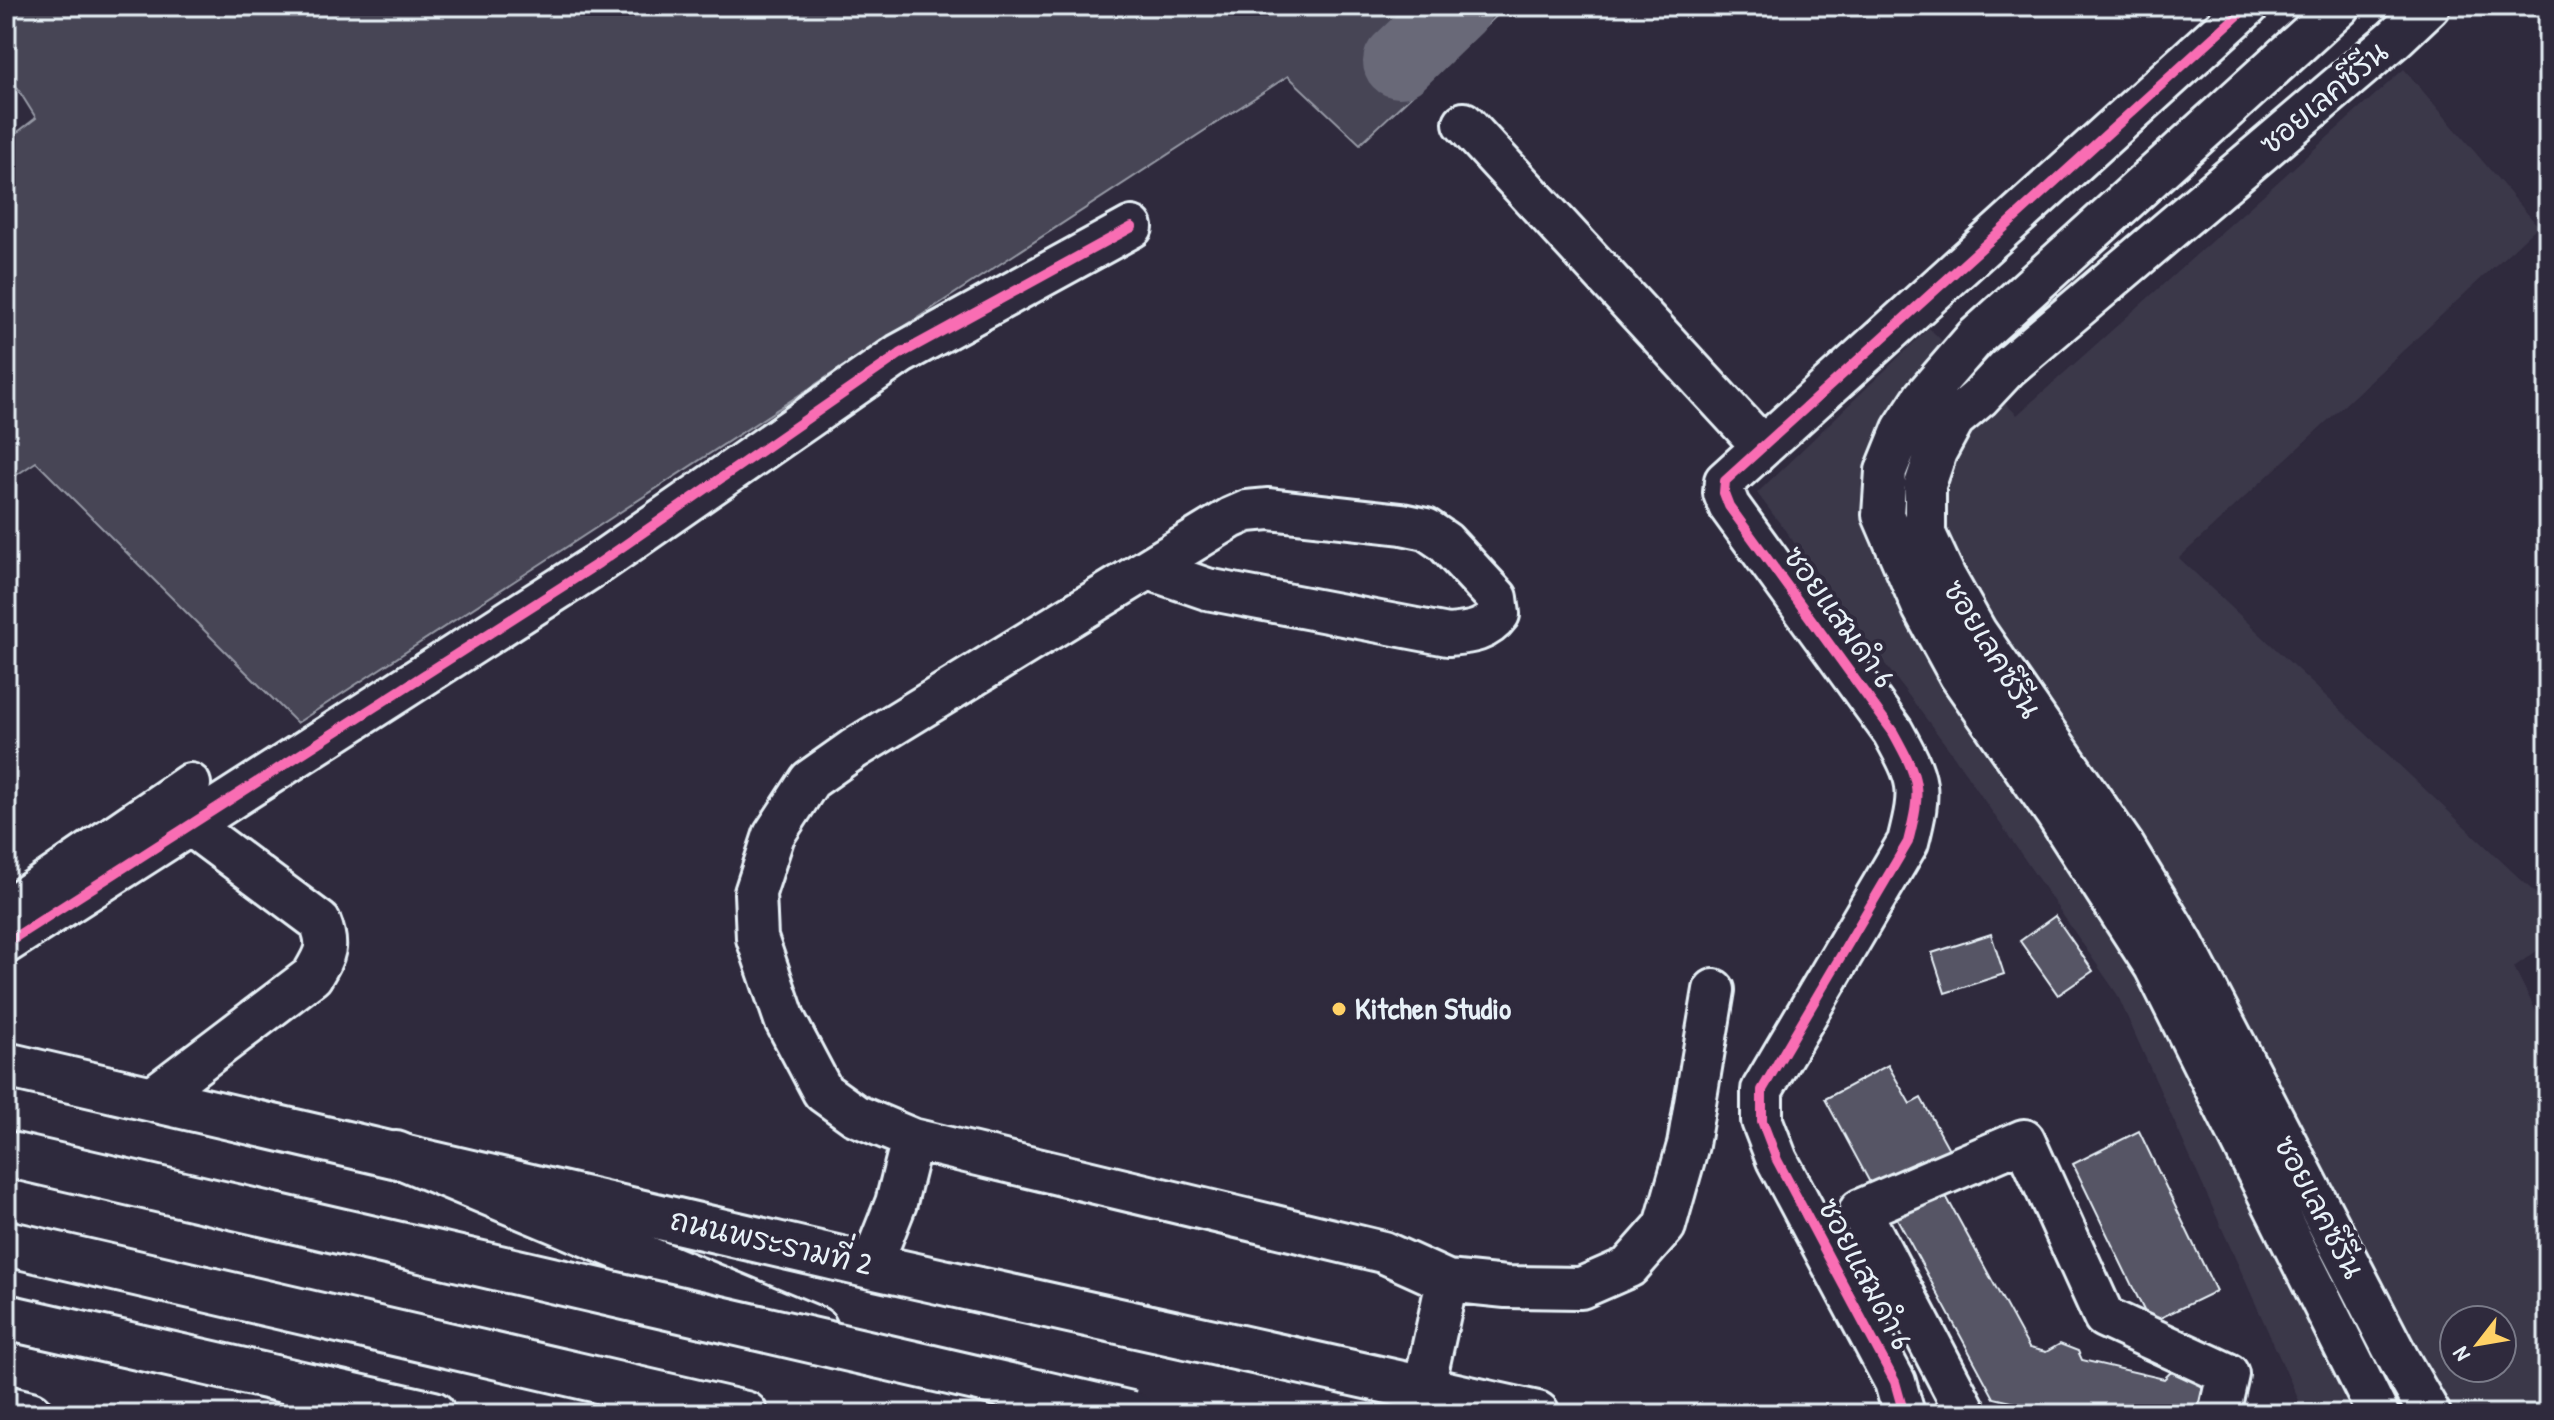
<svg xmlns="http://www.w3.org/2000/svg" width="2554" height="1420" font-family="'Patrick Hand','Playpen Sans Thai',sans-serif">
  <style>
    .built { fill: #3b3749; fill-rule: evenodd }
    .green { fill: #464455; stroke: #979aa6; stroke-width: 2 }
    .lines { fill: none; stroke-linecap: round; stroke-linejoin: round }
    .river { stroke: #696978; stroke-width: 72 }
    .building { fill: #575565; stroke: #e8f1f8; stroke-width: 2 }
    .minor-casing { stroke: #e8f1f8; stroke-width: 46 }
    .major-casing { stroke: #e8f1f8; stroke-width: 50 }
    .highway-casing { stroke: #e8f1f8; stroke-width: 50 }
    .minor { stroke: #2f2a3d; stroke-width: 40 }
    .major { stroke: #2f2a3d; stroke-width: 44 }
    .highway { stroke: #2f2a3d; stroke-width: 44 }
    .highway-bridge-casing { stroke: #e8f1f8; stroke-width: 50; stroke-linecap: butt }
    .highway-bridge { stroke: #2f2a3d; stroke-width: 44 }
    .cycleway-casing { stroke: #2f2a3d; stroke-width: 15 }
    .cycleway { stroke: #f96db3; stroke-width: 10 }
    .poi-dot { fill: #ffd166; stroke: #2f2a3d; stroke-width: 3 }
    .labels { text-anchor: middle; stroke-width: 8; stroke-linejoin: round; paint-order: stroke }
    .street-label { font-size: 30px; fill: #e8f1f8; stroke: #2f2a3d }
    .poi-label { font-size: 30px; font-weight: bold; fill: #e8f1f8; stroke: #2f2a3d; text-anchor: start }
  </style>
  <rect width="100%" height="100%" fill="#2f2a3d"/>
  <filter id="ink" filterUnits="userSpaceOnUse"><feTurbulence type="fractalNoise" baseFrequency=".0125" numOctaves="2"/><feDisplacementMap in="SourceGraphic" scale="16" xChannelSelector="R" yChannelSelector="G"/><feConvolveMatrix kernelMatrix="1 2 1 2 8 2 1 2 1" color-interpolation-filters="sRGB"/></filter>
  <g filter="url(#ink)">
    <path class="built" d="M2404,69L2538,226L2179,558L2548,905V943L2514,967L2548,1035V1414H2305L2117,994L1951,752L1757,493L1929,328L2017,415ZM2454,1320H2502V1368H2454Z"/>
    <path class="green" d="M6,6H1507L1360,144L1288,76L297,723L36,462L6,482V141L36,118L6,70Z"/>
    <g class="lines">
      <path class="river" d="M1399,62L1457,6"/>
    </g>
    <path class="building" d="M2055,916L2093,971L2058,995L2020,941Z
      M1991,934L2004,974L1945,993L1932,953Z
      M1888,1065L1910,1104L1921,1098L1950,1151L1875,1192L1825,1099Z
      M2139,1131L2216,1291L2150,1323L2073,1164Z
      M1941,1187L2029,1348L2046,1352L2060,1344L2078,1351L2082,1360L2164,1379L2170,1373L2180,1370L2197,1377L2202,1387L2216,1390L2211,1414H2038L2033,1407L1994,1398L1894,1213Z"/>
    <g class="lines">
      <defs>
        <path id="minor" d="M2340,6L1975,338L1924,397L1903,429L1886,471L1883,515L1923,608L1959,674L2055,812L2155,967L2378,1414
          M2429,6L2394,39L2007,368L1979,398L1954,419L1936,452L1925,485V534L1945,577L1976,632L2123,845L2183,944L2399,1360L2430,1414
          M1464,123L1761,445
          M6,910L190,784
          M6,943L599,563L900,354L1132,227
          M150,1099L312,976C325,954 330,947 320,922L190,825
          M912,1139L855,1115L823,1092L785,1020L757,938L755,893L774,835L810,780L854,749L1231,518L1247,511L1269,509L1402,524L1426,529L1445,542L1497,598L1499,614C1486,632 1469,633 1448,635L1207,589L1149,569
          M871,1266L896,1203L912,1139L1383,1252L1447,1281L1424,1387
          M1447,1281L1506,1287L1581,1288L1629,1267L1665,1226L1688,1145L1714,990
          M1904,1414L1895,1382L1777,1160L1762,1121V1090L1908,842C1922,787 1920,781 1893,732L1729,506L1724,493L1725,481L2248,6
          M1967,1414L1860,1210L2024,1140L2104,1317L2228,1374L2219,1414"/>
        <path id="major" d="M6,1065L871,1266L1537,1414
          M6,1408L30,1414"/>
        <path id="highway" d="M396,1154L815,1329
          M6,1243L745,1414
          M6,1317L433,1414"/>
      </defs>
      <use href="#minor" class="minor-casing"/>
      <use href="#major" class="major-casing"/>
      <use href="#highway" class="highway-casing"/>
      <use href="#minor" class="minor"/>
      <use href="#major" class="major"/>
      <use href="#highway" class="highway"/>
      <defs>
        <path id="highway-bridge" d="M6,1154L1131,1414"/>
      </defs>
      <use href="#highway-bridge" class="highway-bridge-casing"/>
      <use href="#highway-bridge" class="highway-bridge"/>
      <defs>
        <path id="cycleway" d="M6,943L599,563L900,354L1132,227
          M1904,1414L1895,1382L1777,1160L1762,1121V1090L1908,842C1922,787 1920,781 1893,732L1729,506L1724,493L1725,481L2248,6"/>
      </defs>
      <use href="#cycleway" class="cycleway-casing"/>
      <use href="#cycleway" class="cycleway"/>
    </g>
  </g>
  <circle class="poi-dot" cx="1339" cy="1009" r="8"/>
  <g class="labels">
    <g class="street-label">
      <text transform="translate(2324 98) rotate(-40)" y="10">ซอยเลคซีรีน</text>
      <text transform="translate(1839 617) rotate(54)" y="10">ซอยแสมดำ 6</text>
      <text transform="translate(1992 649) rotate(58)" y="10">ซอยเลคซีรีน</text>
      <text transform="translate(2319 1207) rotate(62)" y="10">ซอยเลคซีรีน</text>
      <text transform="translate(771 1242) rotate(13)" y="10">ถนนพระรามที่ 2</text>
      <text transform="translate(1865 1274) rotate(62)" y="10">ซอยแสมดำ 6</text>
    </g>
    <g class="poi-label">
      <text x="1355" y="1019">Kitchen Studio</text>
    </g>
  </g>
  <rect width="2554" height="1420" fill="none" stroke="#2f2a3d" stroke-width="32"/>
  <rect x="16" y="16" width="2522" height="1388" fill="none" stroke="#e8f1f8" stroke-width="3" filter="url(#ink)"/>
  <g transform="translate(2478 1344) rotate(239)"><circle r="38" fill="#2f2a3d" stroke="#797a88" stroke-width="2"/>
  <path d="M0-6L14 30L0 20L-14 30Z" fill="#ffd166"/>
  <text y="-12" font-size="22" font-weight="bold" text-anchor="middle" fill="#e8f1f8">N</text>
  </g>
</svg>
